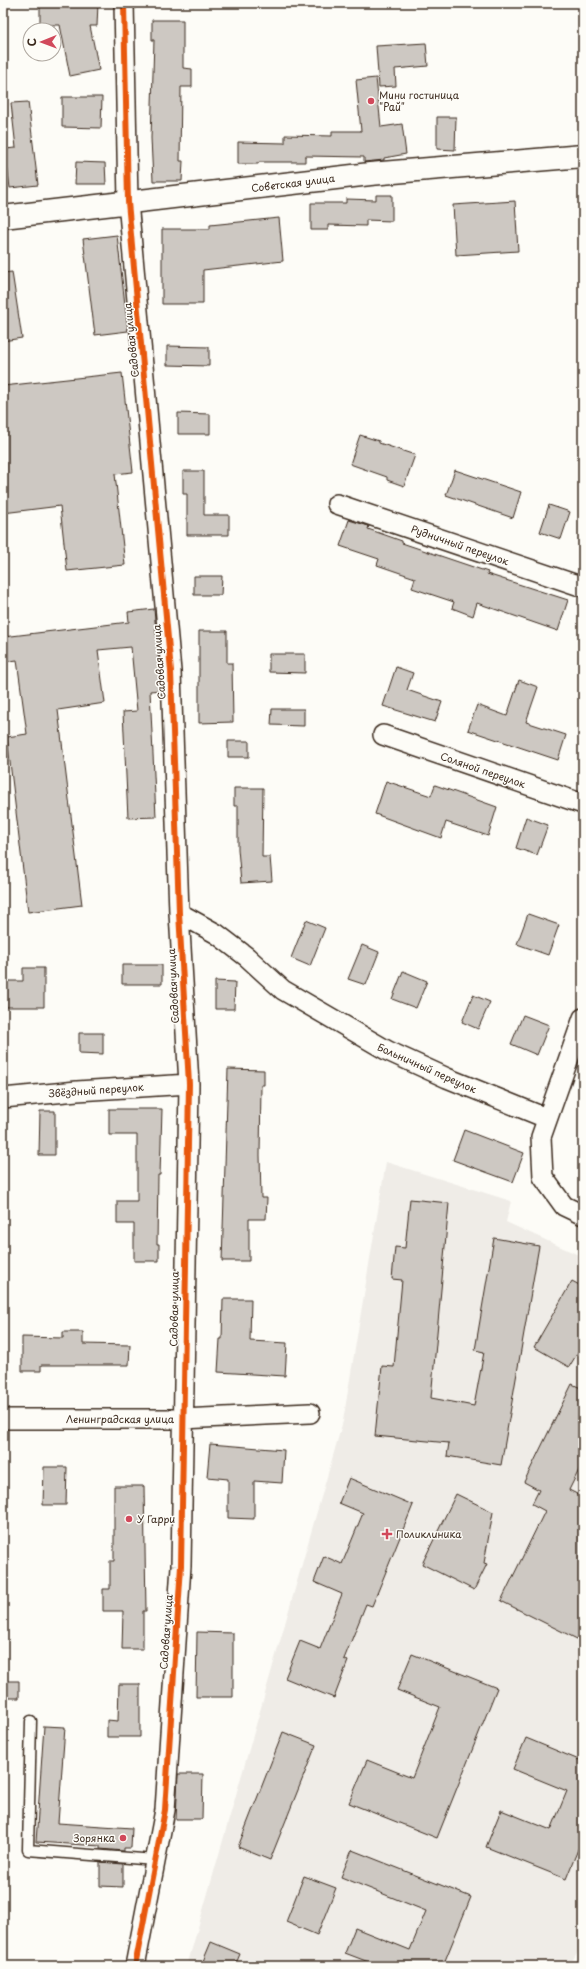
<svg xmlns="http://www.w3.org/2000/svg" width="586" height="1969" font-family="'Playpen Sans',sans-serif">
  <style>
    .built { fill: #efece7 }
    .building { fill: #cdc8c2; stroke: #3b2a1e }
    .lines { fill: none; stroke-linecap: round; stroke-linejoin: round }
    .service-casing { stroke: #3b2a1e; stroke-width: 13 }
    .minor-casing { stroke: #3b2a1e; stroke-width: 22 }
    .tertiary-casing { stroke: #3b2a1e; stroke-width: 25 }
    .service { stroke: #fdfcf7; stroke-width: 10 }
    .minor { stroke: #fdfcf7; stroke-width: 19 }
    .tertiary { stroke: #fdfcf7; stroke-width: 22 }
    .cycleway-casing { stroke: #fdfcf7; stroke-width: 8 }
    .cycleway { stroke: #e8590c; stroke-width: 6 }
    .poi-dot { fill: #d1495b; stroke: #fdfcf7; stroke-width: 1.5 }
    .labels { text-anchor: middle; stroke-width: 3; stroke-linejoin: round; paint-order: stroke }
    .poi-label { font-size: 10px; fill: #3b2a1e; stroke: #fdfcf7; text-anchor: start }
    .street-label { font-size: 10px; fill: #3b2a1e; stroke: #fdfcf7 }
  </style>
  <rect width="100%" height="100%" fill="#fdfcf7"/>
  <filter id="ink" filterUnits="userSpaceOnUse"><feTurbulence type="fractalNoise" baseFrequency=".025" numOctaves="2"/><feDisplacementMap in="SourceGraphic" scale="8" xChannelSelector="R" yChannelSelector="G"/><feConvolveMatrix kernelMatrix="1 2 1 2 8 2 1 2 1" color-interpolation-filters="sRGB"/></filter>
  <g filter="url(#ink)">
    <path class="built" d="M386,1162L511,1201L506,1222L583,1257V1943L569,1966H187L343,1421Z"/>
    <path class="building" d="M40,3H98L97,26H90L99,70L70,76L60,25H40Z
      M152,20H183V68L192,69V87H181L180,161H183L182,181H153L151,138L154,40H152Z
      M426,43L428,66L395,69L396,86L379,87L376,46Z
      M376,78L381,127L402,124L406,154L384,158V160L364,162V157L305,156V162H259L258,164H238V142L285,143V135L332,136V131H361L356,80Z
      M62,97H102L101,128L62,127Z
      M28,102L38,185L10,188L5,149L16,148L11,103Z
      M437,117H456L455,150L437,149Z
      M76,162L105,163L106,184H75Z
      M376,195H392V221L366,220V226L328,225V230H311V203H346V199L376,200Z
      M515,201L518,251L456,255L453,205Z
      M279,218L283,261L203,270V304H162V229H210V225Z
      M117,235L128,331L95,335L83,239Z
      M12,272L22,338L3,341V273Z
      M167,346L209,347V366L167,365Z
      M122,373L133,472L115,474L125,565L67,571L60,506L3,513V386Z
      M178,413L210,414V434H178Z
      M360,435L379,441V443L415,455L404,486L387,480V477L350,464Z
      M455,470L521,492L513,518L446,495Z
      M183,471H204V515H229V535H187V494H183Z
      M549,505L570,512L561,539L540,532Z
      M349,520L369,526L368,529L402,541V543L488,572L487,574L568,600L558,631L477,603L473,616L452,608L454,602L412,588L415,578L377,565L379,559L340,546Z
      M194,576H222L221,595H194Z
      M154,609L161,690L150,691L156,817L128,818L123,712L137,711L131,647L98,650L105,703L58,710L82,905L28,912L7,737L27,734L17,660L3,662V637L129,622L128,612Z
      M199,631H227V663H232L233,722L199,723Z
      M269,654H305V673L269,672Z
      M396,667L413,673L407,690L442,702L435,722L383,706Z
      M519,680L538,687L526,722L566,735L558,760L468,730L477,705L507,716Z
      M272,709H304V726L271,725Z
      M228,741H249V757H228Z
      M386,781L431,796L435,785L497,807L488,836L446,822L441,838L375,814Z
      M234,788H263L262,857H270L272,881L241,883L238,849V806H234Z
      M526,817L548,825L537,855L516,848Z
      M528,914L559,925L548,955L517,944Z
      M306,920L325,928L310,966L291,958Z
      M362,945L379,952L366,985L348,979Z
      M122,965H162V984H122Z
      M23,968H44V1007H3V981H23Z
      M403,971L427,981L416,1008L392,999Z
      M215,981L235,982L234,1009H215Z
      M473,995L490,1002L478,1029L462,1022Z
      M523,1015L549,1025L537,1055L511,1044Z
      M79,1033H103V1054L79,1053Z
      M228,1069L264,1070V1085H261L260,1155L261,1198H267L266,1219H249V1261H222Z
      M109,1109H162L160,1175H158L157,1244H159V1261H134V1224H117V1201H137V1135H109Z
      M40,1111H55V1155H39Z
      M464,1130L524,1153L513,1182L453,1160Z
      M410,1199L449,1203L431,1398L474,1406L484,1352L475,1350L494,1238L539,1246L501,1465L447,1456L449,1443L375,1436L382,1366L394,1367L402,1280L392,1279L395,1247L405,1248Z
      M572,1281L583,1287V1344L569,1367L534,1347Z
      M223,1299H251L250,1341L287,1343L285,1376L218,1372L220,1339H222Z
      M63,1332H83V1344L130,1345L129,1365H41V1371H22V1337L63,1338Z
      M572,1384L583,1389V1462L569,1490L583,1497V1642L501,1601L545,1511L532,1504L539,1490L524,1482Z
      M210,1444L284,1450L282,1483L254,1481V1519L228,1518V1479L207,1477Z
      M44,1467H67L66,1505H43Z
      M349,1478L413,1505L372,1606L366,1604L344,1659L348,1661L334,1698L285,1678L300,1641L320,1649L342,1594L314,1582L324,1556L342,1564L363,1513L339,1503Z
      M114,1486H144L146,1611H143V1649H122L123,1611H103V1589H110V1561H114Z
      M456,1494L493,1512L484,1563L487,1564L474,1590L422,1564Z
      M197,1632L233,1633V1697H196Z
      M412,1654L497,1688L437,1838L349,1803L367,1760L412,1778L440,1707L397,1690Z
      M3,1681H19V1698H3Z
      M119,1684H140V1737H107V1720L118,1721Z
      M44,1726L65,1727L58,1823L132,1828L131,1848H124V1851L100,1849V1846L36,1842Z
      M283,1732L316,1745L270,1860L238,1847Z
      M526,1738L579,1760L583,1753V1837L566,1879L486,1847L501,1810L551,1830L567,1791L513,1769Z
      M178,1774H203L202,1819H176Z
      M352,1850L471,1897L444,1963L449,1966H379L345,1953L355,1928L410,1950L426,1911L341,1877Z
      M100,1862L123,1864V1887L100,1886Z
      M304,1876L336,1888L317,1935L286,1922Z
      M211,1942L240,1954L235,1966H201Z"/>
    <g class="lines">
      <defs>
        <path id="service" d="M31,1721L28,1850L155,1860"/>
        <path id="minor" d="M124,3L128,202L171,671L179,913L189,1084L181,1566L165,1810L135,1966
          M337,504L583,587
          M383,735L583,804
          M179,913L217,934L247,957L283,990L388,1051L447,1078L546,1118
          M583,1018L541,1137L543,1177L564,1206L583,1215
          M3,1098L77,1091L189,1084
          M3,1419H182L310,1413"/>
        <path id="tertiary" d="M3,217L370,174L583,156"/>
      </defs>
      <use href="#service" class="service-casing"/>
      <use href="#minor" class="minor-casing"/>
      <use href="#tertiary" class="tertiary-casing"/>
      <use href="#service" class="service"/>
      <use href="#minor" class="minor"/>
      <use href="#tertiary" class="tertiary"/>
      <defs>
        <path id="cycleway" d="M124,3L128,202L171,671L179,913L189,1084L181,1566L165,1810L135,1966"/>
      </defs>
      <use href="#cycleway" class="cycleway-casing"/>
      <use href="#cycleway" class="cycleway"/>
    </g>
  </g>
  <g class="poi-dot">
    <circle cx="371" cy="101" r="4"/>
    <circle cx="129" cy="1519" r="4"/>
    <path d="M385 1528h4v4h4v4h-4v4h-4v-4h-4v-4h4z"/>
    <circle cx="123" cy="1838" r="4"/>
  </g>
  <g class="labels">
    <g class="poi-label">
      <text x="379" y="99">Мини гостиница<tspan x="379" dy="12">"Рай"</tspan></text>
      <text x="137" y="1523">У Гарри</text>
      <text x="396" y="1538">Поликлиника</text>
      <text x="115" y="1842" text-anchor="end">Зорянка</text>
    </g>
    <g class="street-label">
      <text transform="translate(293 183) rotate(-7)" y="4">Советская улица</text>
      <text transform="translate(131 340) rotate(-96)" y="4">Садовая улица</text>
      <text transform="translate(460 545) rotate(19)" y="4">Рудничный переулок</text>
      <text transform="translate(159 662) rotate(-94)" y="4">Садовая улица</text>
      <text transform="translate(483 770) rotate(19)" y="4">Соляной переулок</text>
      <text transform="translate(173 986) rotate(-93)" y="4">Садовая улица</text>
      <text transform="translate(427 1068) rotate(24)" y="4">Больничный переулок</text>
      <text transform="translate(96 1090) rotate(-4)" y="4">Звёздный переулок</text>
      <text transform="translate(174 1309) rotate(-89)" y="4">Садовая улица</text>
      <text x="120" y="1423">Ленинградская улица</text>
      <text transform="translate(166 1632) rotate(-86)" y="4">Садовая улица</text>
    </g>
  </g>
  <rect width="586" height="1969" fill="none" stroke="#fdfcf7" stroke-width="16"/>
  <rect x="8" y="8" width="570" height="1953" fill="none" stroke="#3b2a1e" stroke-width="1.5" filter="url(#ink)"/>
  <g transform="translate(42 42) rotate(269)"><circle r="19" fill="#fdfcf7" stroke="#afa8a0"/>
  <path d="M0-3L7 15L0 10L-7 15Z" fill="#d1495b"/>
  <text y="-6" font-size="11" font-weight="bold" text-anchor="middle" fill="#3b2a1e">С</text>
  </g>
</svg>
